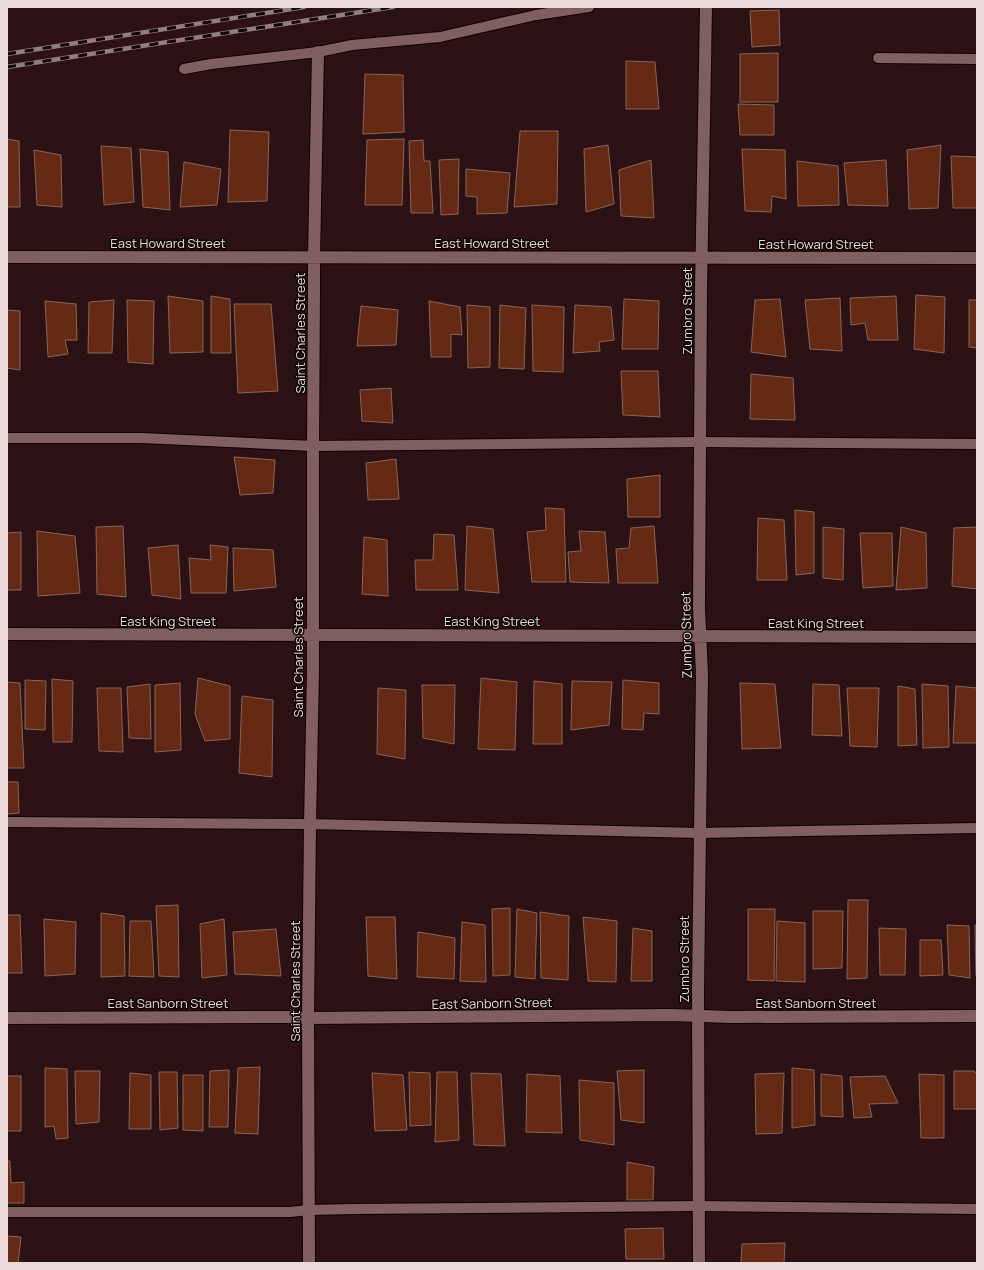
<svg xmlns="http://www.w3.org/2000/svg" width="984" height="1270" font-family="Manrope,sans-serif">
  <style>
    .building { fill: #662913; stroke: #85665c }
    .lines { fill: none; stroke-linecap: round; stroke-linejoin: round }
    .service-casing { stroke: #130103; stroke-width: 12 }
    .minor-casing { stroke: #130103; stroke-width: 14 }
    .tertiary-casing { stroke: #130103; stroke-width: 14 }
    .service { stroke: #805f61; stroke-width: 10 }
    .minor { stroke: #805f61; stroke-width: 12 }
    .tertiary { stroke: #805f61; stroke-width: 12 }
    .rail-casing { stroke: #947d7f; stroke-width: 4.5 }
    .rail { stroke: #0d0404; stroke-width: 3; stroke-dasharray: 9; stroke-linecap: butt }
    .labels { text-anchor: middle; stroke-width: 3; stroke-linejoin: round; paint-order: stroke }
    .street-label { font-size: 13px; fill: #ecd9da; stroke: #0d0404 }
  </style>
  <rect width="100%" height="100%" fill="#2d1215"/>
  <path class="building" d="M779,10L780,45L752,47L750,11Z
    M778,53V102H740V54Z
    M626,61L655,62L659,109H626Z
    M365,74L403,75L404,132L363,134Z
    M738,104L774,105V135H740Z
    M230,130L269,132L267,201L228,202Z
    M520,131H558L557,204L514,207Z
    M7,139L19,141L20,207H7Z
    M404,139L402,205H365L367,140Z
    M423,140L424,161H430L433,213H411L409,141Z
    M608,145L614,204L586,212L584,149Z
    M941,145L938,208L909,209L907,150Z
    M101,146L131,148L134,202L104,205Z
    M140,149L168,152L170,210L143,207Z
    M742,149L785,150L786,199L772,196L771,212L745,211Z
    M34,150L61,155L62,207L37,205Z
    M951,156L977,157V208H953Z
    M459,159L458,214L441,215L439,160Z
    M651,160L654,218L621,216L619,170Z
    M886,160L888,206L848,205L844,163Z
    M797,161L838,166L839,205L798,206Z
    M184,162L221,169L217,205L180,207Z
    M466,169L510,173L507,213L477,214V197L466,196Z
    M916,295L945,297L944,353L914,349Z
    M168,296L203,301V352L170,353Z
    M211,296L230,299L231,353H211Z
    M896,296L898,340H868L865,323L851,325L850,298Z
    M840,298L842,351L810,349L805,300Z
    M624,299L659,301L658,349H622Z
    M780,299L786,357L751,352L755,300Z
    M114,300L112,353H88L89,302Z
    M127,300L154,301L153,364L128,362Z
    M969,300H977V348L969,347Z
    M45,301L76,304L77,340H65L68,354L48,357Z
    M429,301L460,307L462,335L451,334V357H431Z
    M234,304H271L278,391L238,393Z
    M467,305L490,307V367L468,368Z
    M500,305L526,308L524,369L499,368Z
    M532,305L564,307L563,372L533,371Z
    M575,305L611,307L614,340L599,342L600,351L573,353Z
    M361,306L398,310L396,345L357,346Z
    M7,310L20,311V370L7,368Z
    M621,371H658L660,417L623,415Z
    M751,374L793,378L795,420L750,419Z
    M391,388L393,423L362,421L360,390Z
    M234,457L275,460L273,493L240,495Z
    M396,459L399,499L368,500L366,463Z
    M660,475V517H628L627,479Z
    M545,508L564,509L566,582H532L527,532L546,530Z
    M795,510L814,512V573L796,575Z
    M758,518L784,520L787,580H757Z
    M123,526L126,597L97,594L96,527Z
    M467,526L493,529L499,593L465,590Z
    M654,526L658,583H618L616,549L629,548L631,528Z
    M823,527L844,529L843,580L823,578Z
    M901,527L926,533L927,588L896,590Z
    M977,527V589L952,586L954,528Z
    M37,531L75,536L80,593L38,596Z
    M579,531L605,532L609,583L570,582L568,552L581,551Z
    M21,532V590H7V533Z
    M860,533H892L893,586L863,588Z
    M434,534L454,535L458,590H416L415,560H433Z
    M364,537L387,540L388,596L362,594Z
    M178,545L181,599L152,595L148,548Z
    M210,545L228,547L226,593H191L189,558L211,560Z
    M233,548L273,550L276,587L234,591Z
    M198,678L230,686V739L205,741L195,714Z
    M481,678L517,682L515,750L478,749Z
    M52,679L73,681L72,742H53Z
    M25,680L46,681L45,730L25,729Z
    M623,680L659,683V714L644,713L643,730L622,729Z
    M534,681L562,684V744H533Z
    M572,681L612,682L609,725L571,730Z
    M7,682L20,683L24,768H7Z
    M180,683L181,750L155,752V685Z
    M740,683L775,684L781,748L742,749Z
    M150,684L151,739L129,738L127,687Z
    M813,684L839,685L842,736L812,735Z
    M922,684L948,686L949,747L923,748Z
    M422,685H455L454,744L423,738Z
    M898,686L915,689L917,745L898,746Z
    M956,686L977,688V743H953Z
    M97,688H121L123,752L99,751Z
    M378,688L406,690L405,759L377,754Z
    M847,688H879L877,747L850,746Z
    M242,696L273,700L272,777L239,773Z
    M7,782H18L19,813L7,814Z
    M848,900H868L867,978L847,979Z
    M178,905L179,977L159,976L156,906Z
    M510,908V975L493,976L492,909Z
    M517,909L537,913L535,979L515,977Z
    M748,909H775L774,981L748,980Z
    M813,911H843L842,968L813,969Z
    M540,912L569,916L568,980L541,978Z
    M101,913L124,916L125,976L101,977Z
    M7,915H20L22,973H7Z
    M366,917H395L397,979L368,976Z
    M583,917L617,921L616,982L588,981Z
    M44,919L76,922L75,974L45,976Z
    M224,919L227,975L202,978L200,924Z
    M130,921H151L154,977L129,976Z
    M777,921L805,923V982L776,981Z
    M462,922L485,925L486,982L460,981Z
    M947,925L969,926L970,978L949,975Z
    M975,925H977V976H976Z
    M633,928L652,931V981H631Z
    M879,928L906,929L905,975H880Z
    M276,929L281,976L235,974L233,932Z
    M418,932L455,938L454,979L417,977Z
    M920,940H941L943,975L920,976Z
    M260,1067L258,1134L235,1133L238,1068Z
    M45,1068L67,1069L68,1138L56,1139L54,1126L45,1127Z
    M792,1068L814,1070L815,1125L792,1128Z
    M229,1070L228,1127H209L210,1071Z
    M644,1070V1123L621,1120L617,1071Z
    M75,1071H100L99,1122L76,1124Z
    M954,1071H974L977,1074V1109H954Z
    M159,1072H177L178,1128L160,1130Z
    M409,1072L430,1073L431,1125L410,1126Z
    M437,1072H457L459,1140L435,1142Z
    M130,1073L151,1075V1129H129Z
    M372,1073L403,1075L407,1130L375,1131Z
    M471,1073L501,1074L505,1146L474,1145Z
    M784,1073L782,1133L756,1134L755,1074Z
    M527,1074L560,1076L562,1133L526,1132Z
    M821,1074L842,1076L843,1117L821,1116Z
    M919,1074L944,1075V1138H921Z
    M183,1075H203V1131L183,1130Z
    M7,1076H21V1131H7Z
    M885,1076L898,1103L869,1104L872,1117L854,1118L850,1077Z
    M579,1080L614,1083V1145L580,1140Z
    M7,1161H10L11,1183L24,1182V1203H7Z
    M627,1162L654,1167L653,1200H627Z
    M663,1228L664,1259H626L625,1229Z
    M7,1236L21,1237L18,1263H7Z
    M785,1243L784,1263H741L742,1244Z"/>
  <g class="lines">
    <defs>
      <path id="service" d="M878,58L977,59
        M184,69L211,64L318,52L352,45L440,37L536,15L589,7
        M7,438H142L313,446L700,442L977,444
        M7,822L310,824L699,833L977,828
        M7,1212H290L309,1210L352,1209L699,1206L977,1209"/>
      <path id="minor" d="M7,257L977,258
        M7,634L977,637
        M309,1263L308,1018L310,824L313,671V446L314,287V257L318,52
        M699,1263L698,991L702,674L699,608L701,290L706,7"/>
      <path id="tertiary" d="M7,1018L287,1017L308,1018L671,1015L732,1017L977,1016"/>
    </defs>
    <use href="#service" class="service-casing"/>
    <use href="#minor" class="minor-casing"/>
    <use href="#tertiary" class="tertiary-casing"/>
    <use href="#service" class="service"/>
    <use href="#minor" class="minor"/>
    <use href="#tertiary" class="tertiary"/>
    <defs>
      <path id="rail" d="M7,54L304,7
        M7,67L393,7"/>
    </defs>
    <use href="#rail" class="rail-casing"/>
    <use href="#rail" class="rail"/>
  </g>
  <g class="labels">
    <g class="street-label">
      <text x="168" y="248">East Howard Street</text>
      <text x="492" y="248">East Howard Street</text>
      <text x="816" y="249">East Howard Street</text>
      <text transform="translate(687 311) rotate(-90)" y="5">Zumbro Street</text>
      <text transform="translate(300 333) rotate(-90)" y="5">Saint Charles Street</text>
      <text x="168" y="626">East King Street</text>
      <text x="492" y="626">East King Street</text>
      <text x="816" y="628">East King Street</text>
      <text transform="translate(686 635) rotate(-91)" y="5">Zumbro Street</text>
      <text transform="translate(298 657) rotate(-90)" y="5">Saint Charles Street</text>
      <text transform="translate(684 959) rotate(-90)" y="5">Zumbro Street</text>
      <text transform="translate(295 981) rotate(-90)" y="5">Saint Charles Street</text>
      <text x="168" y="1008">East Sanborn Street</text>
      <text transform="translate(492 1003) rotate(-1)" y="5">East Sanborn Street</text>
      <text x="816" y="1008">East Sanborn Street</text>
    </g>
  </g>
  <rect width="984" height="1270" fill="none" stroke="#ecd9da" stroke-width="16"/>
</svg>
